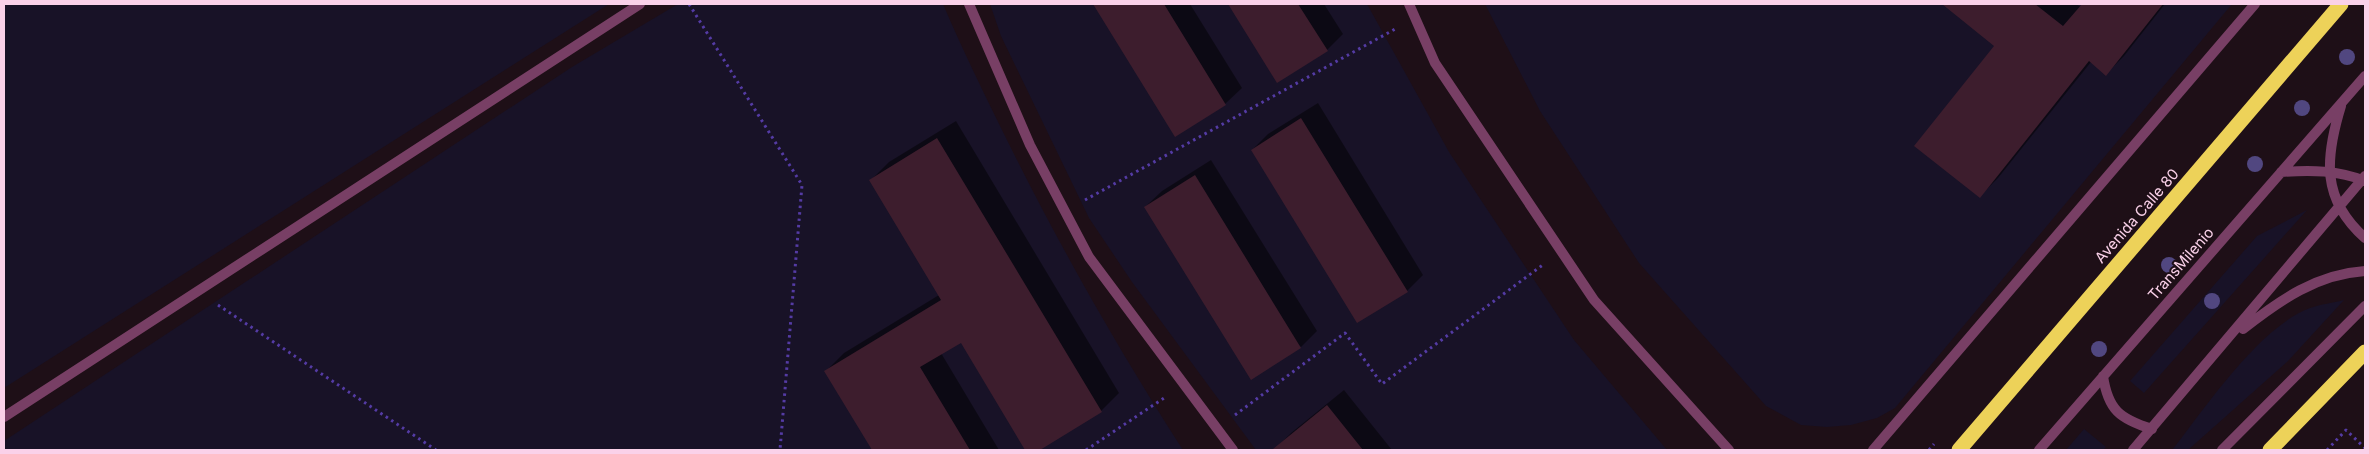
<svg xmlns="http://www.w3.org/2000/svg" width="2369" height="454" font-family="Inter,sans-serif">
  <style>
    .green { fill: #181227 }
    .shadow { fill: #0007 }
    .building { fill: #3d1d2d }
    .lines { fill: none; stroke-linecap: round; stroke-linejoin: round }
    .path { stroke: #543ba4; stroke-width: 3; stroke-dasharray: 2.5 4; stroke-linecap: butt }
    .lane { stroke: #783f65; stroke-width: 10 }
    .highway { stroke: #edd259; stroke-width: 15 }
    .tree { fill: #514780 }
    .labels { text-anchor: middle; stroke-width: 4; stroke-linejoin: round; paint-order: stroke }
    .street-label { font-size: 15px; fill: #fad1e9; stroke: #1e0f17 }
  </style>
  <rect width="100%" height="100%" fill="#1e0f17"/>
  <path class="green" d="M4,4H609L4,388Z
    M678,4H943C962,49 984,93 1006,138C1059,245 1118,349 1183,450H4V441L572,67Z
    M990,4H1367L1449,152L1574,340L1667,450H1256L1132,282L1089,218L1001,36Z
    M1485,4H2232L1895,408L1877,418L1851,425L1827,427L1801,425L1766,406L1639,263L1540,111Z
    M2307,210L2144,393L2130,381L2257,236Z
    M2344,300L2288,361L2188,450H2172C2206,407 2259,327 2310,308C2321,304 2333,303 2344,300Z
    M2084,429L2106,447L2103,450H2066Z"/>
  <path class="shadow" d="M1095,4H1190L1242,88L1225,104L1176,135Z
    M1229,4H1324L1343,34L1327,50L1277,82Z
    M1944,4H2076L2081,7L2083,4H2165L2124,56L2106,74L2091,62L1998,178L1979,197L1996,46Z
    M1318,103L1423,275L1407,291L1252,150L1268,134Z
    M956,121L1119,393L1101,411L1037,450H1026L961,341L941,353L999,450H874L826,371L844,353L939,295L871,180L889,162Z
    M1211,160L1317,331L1301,347L1145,207L1162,191Z
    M1344,390L1392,450H1276L1275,449L1291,433Z"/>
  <path class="building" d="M1093,4H1164L1226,105L1175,137Z
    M1228,4H1298L1328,51L1277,83Z
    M1942,4H2035L2063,26L2082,4H2163L2106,76L2089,61L1980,198L1914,146L1994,46Z
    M1301,118L1408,292L1357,323L1251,150Z
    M937,138L1102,412L1040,450H1025L961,343L920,367L970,450H872L824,371L941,300L869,180Z
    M1195,175L1301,348L1251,380L1144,207Z
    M1327,405L1363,450H1275L1273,449Z"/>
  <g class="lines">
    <path class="path" d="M689,4L802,185L780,450
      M1085,200L1397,28
      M218,305L436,450
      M1235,415L1345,333L1382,384L1544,264
      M1086,450L1167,396
      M1929,450L1934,444
      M2327,450L2346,430L2365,448"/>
    <path class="lane" d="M969,4L1030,145L1089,257L1233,450
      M1409,4L1435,63L1594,300L1729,450
      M2341,106C2325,158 2321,199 2365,238
      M2281,172C2311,170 2338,170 2365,181
      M2243,329C2280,300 2317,274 2365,271
      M2103,376C2108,410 2120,419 2152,429
      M4,417L640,4
      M1873,450L2255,4
      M2039,450L2365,76
      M2133,450L2365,176
      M2222,450L2365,306"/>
    <path class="highway" d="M1959,450L2341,4
      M2270,450L2365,352"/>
  </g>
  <g class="tree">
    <circle cx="2347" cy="57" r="8"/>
    <circle cx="2302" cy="108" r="8"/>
    <circle cx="2255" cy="164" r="8"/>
    <circle cx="2169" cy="265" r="8"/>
    <circle cx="2212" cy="301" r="8"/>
    <circle cx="2099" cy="349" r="8"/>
  </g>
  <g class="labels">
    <g class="street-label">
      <text transform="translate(2137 216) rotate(-49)" y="5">Avenida Calle 80</text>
      <text transform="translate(2181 264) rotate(-49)" y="5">TransMilenio</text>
    </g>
  </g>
  <rect width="2369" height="454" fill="none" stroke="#fad1e9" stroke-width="10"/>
</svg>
